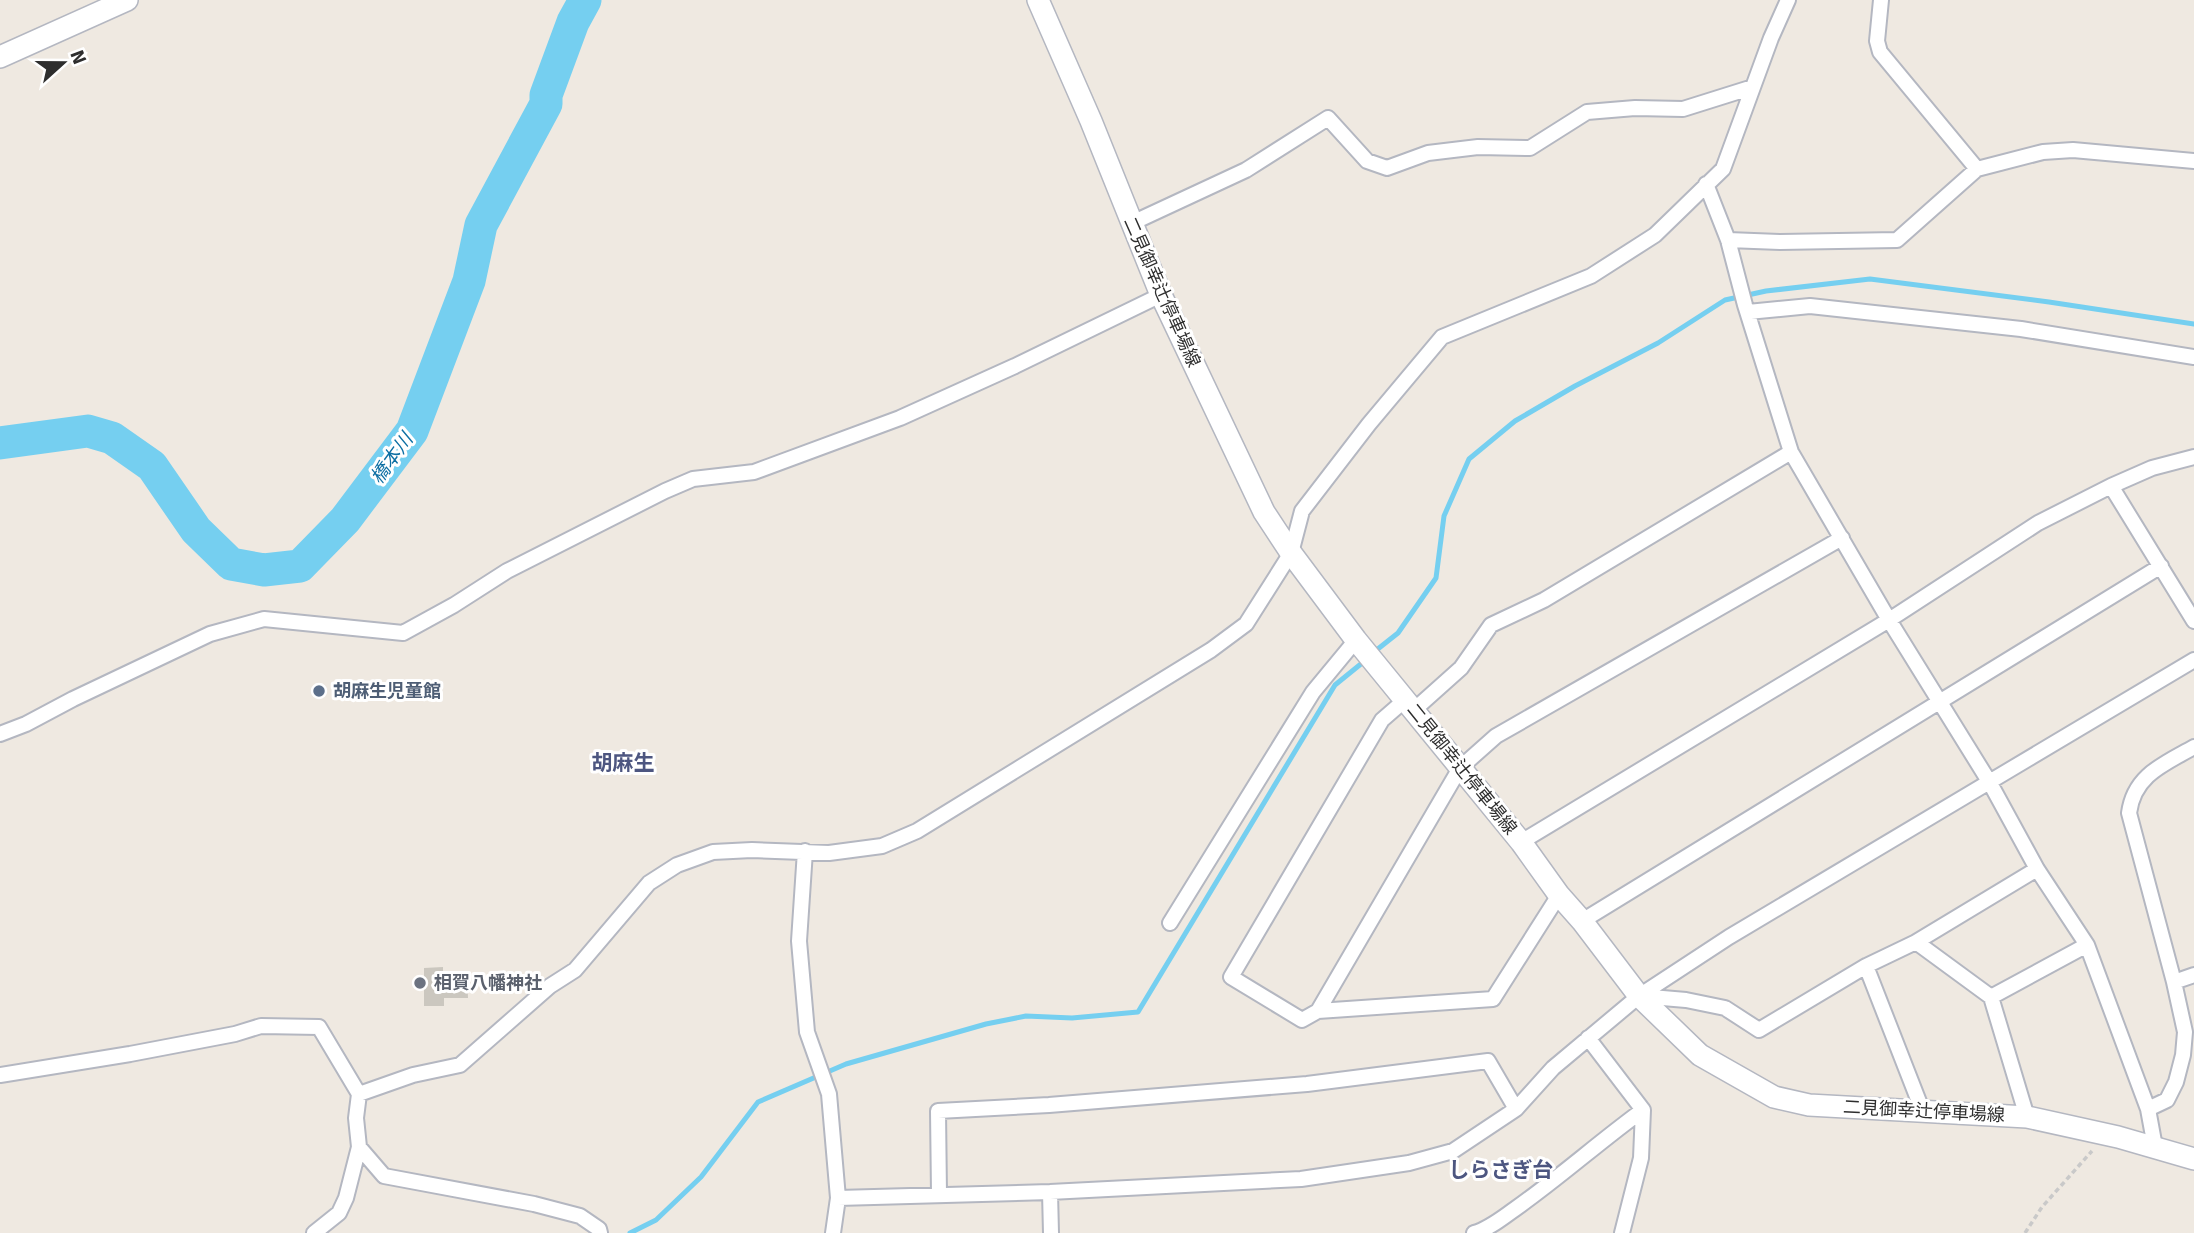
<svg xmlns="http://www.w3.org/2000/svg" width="2194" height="1233" font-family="Signika,'Noto Sans JP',sans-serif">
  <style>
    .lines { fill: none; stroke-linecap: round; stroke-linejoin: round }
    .stream { stroke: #75cff0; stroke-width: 5 }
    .river { stroke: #75cff0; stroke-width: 33 }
    .building { fill: #cbc7bf }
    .street-casing { stroke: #b4b7c1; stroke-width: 18 }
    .secondary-casing { stroke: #b4b7c1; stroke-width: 24 }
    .path { stroke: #c9c9c9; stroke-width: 3.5; stroke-dasharray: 5 3.5; stroke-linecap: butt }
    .street { stroke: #fff; stroke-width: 14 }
    .secondary { stroke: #fff; stroke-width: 21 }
    .service-dot { fill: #5c6f8a; stroke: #fff; stroke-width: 2.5 }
    .worship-dot { fill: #6b7280; stroke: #fff; stroke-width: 2.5 }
    .labels { text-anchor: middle; stroke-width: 6; stroke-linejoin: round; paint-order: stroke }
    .street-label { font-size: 18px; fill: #2e2e2e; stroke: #fff }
    .service-label { font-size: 18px; font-weight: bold; fill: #4e5e75; stroke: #fff; text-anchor: start }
    .worship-label { font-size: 18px; font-weight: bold; fill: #5b616d; stroke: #fff; text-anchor: start }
    .water-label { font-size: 19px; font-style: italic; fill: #0d6fa3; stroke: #fff }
    .quarter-label { font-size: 21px; font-weight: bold; fill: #4d5680; stroke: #fff }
  </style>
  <rect width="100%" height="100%" fill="#efe9e1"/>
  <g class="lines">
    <path class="stream" d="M1374,652L1398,633L1436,578L1444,516L1469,459L1515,421L1575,386L1658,343L1725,300L1766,291L1870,279L2049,302L2194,324
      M630,1233L656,1220L701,1177L758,1102L846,1064L986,1024L1026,1016L1072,1018L1138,1012L1335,685L1367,659"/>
    <path class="river" d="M0,443L88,431L112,438L152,466L196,530L231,564L264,570L300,566L345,520L412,431L469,281L481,225L546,104V95L573,22L585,0"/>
  </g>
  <path class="building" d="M443,967V973L467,972L468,998H444V1006H424V968Z"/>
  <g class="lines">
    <defs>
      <path id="street" d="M1881,0L1877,41L1880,52L1977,169
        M1706,184L1728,240L1745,305L1791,452L1889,620L1990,783L2037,869L2087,945L2148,1109L2155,1147
        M1132,223L1246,170L1328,118L1367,161L1387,168L1428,153L1478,147L1530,148L1587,112L1635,108L1683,109L1753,87
        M1728,240L1780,242L1897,240L1977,169L2043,152L2073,150L2194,161
        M1748,312L1810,306L2021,329L2194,357
        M2111,486L2152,468L2194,457
        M1414,710L1461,668L1491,625L1544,600L1791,452
        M0,734L26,724L73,699L210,634L264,619L403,633L454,605L507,571L665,491L693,479L754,472L900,418L1015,366L1161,295
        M1521,842L1889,620L2038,523L2111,486L2194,621
        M805,851L799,941L807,1032L829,1094L838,1198L833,1233
        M1559,895L1493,999L1318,1011L1460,768L1496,736L1842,538
        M1582,921L2161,566
        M1170,923L1313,692L1356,640
        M1916,942L1991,997L2027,1117
        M1866,966L1923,1112
        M2174,982L2194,975
        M1639,996L1686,1000L1725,1008L1759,1030L1866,966L1916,942L2037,869
        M1991,997L2087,945
        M1318,1011L1302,1020L1231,977L1382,720L1405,700
        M1588,1038L1643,1110L1641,1158L1622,1233
        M0,1075L130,1054L235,1034L261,1026L319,1027L359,1094L356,1118L359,1147L346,1198L339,1213L314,1233
        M359,1094L413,1075L460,1065L550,986L575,970L649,883L677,865L713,852L752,850L829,853L882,846L917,831L1211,650L1246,624L1291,553L1302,511L1369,424L1442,337L1591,276L1655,235L1723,169L1771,38L1788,0
        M2148,1109L2167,1100L2176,1082L2183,1055L2185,1032L2174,982L2129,813C2134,775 2164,764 2194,747
        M359,1147L384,1176L534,1204L580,1216L599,1229L600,1233
        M1050,1192L1051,1233
        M939,1194L938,1111L1049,1105L1307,1084L1488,1061L1516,1109
        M838,1198L1050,1192L1301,1179L1409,1163L1453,1151L1516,1109L1553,1068L1639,996L1729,937L2194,660
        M1474,1233C1489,1229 1502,1218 1515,1209C1559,1178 1599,1142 1643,1110"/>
      <path id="secondary" d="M1038,0L1091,121L1161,295L1264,512L1291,553L1356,640L1521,842L1559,895L1582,921L1639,996L1700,1055L1774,1097L1809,1105L2027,1117L2118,1137L2194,1159
        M0,57L127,0"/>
    </defs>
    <use href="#street" class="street-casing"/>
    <use href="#secondary" class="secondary-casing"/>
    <path class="path" d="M2025,1233L2042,1207L2092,1151"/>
    <use href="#street" class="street"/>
    <use href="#secondary" class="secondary"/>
  </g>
  <circle class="service-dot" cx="319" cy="691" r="7"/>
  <circle class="worship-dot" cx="420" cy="983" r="7"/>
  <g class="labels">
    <g class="street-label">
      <text transform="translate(1162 292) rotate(66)" y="6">二見御幸辻停車場線</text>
      <text transform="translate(1462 769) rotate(51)" y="6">二見御幸辻停車場線</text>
      <text transform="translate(1924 1111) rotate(3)" y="6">二見御幸辻停車場線</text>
    </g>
    <g class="service-label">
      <text x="333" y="697">胡麻生児童館</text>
    </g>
    <g class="worship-label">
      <text x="434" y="989">相賀八幡神社</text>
    </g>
    <g class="water-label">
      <text transform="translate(391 458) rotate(-54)" y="7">橋本川</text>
    </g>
    <g class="quarter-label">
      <text x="623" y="770">胡麻生</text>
      <text x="1501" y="1177">しらさぎ台</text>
    </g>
  </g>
  <g transform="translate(63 63) rotate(69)" stroke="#ffffff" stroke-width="5" paint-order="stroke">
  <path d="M0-5L12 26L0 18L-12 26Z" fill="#2e2e2e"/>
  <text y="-10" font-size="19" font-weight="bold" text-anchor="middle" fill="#2e2e2e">N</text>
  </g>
</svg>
